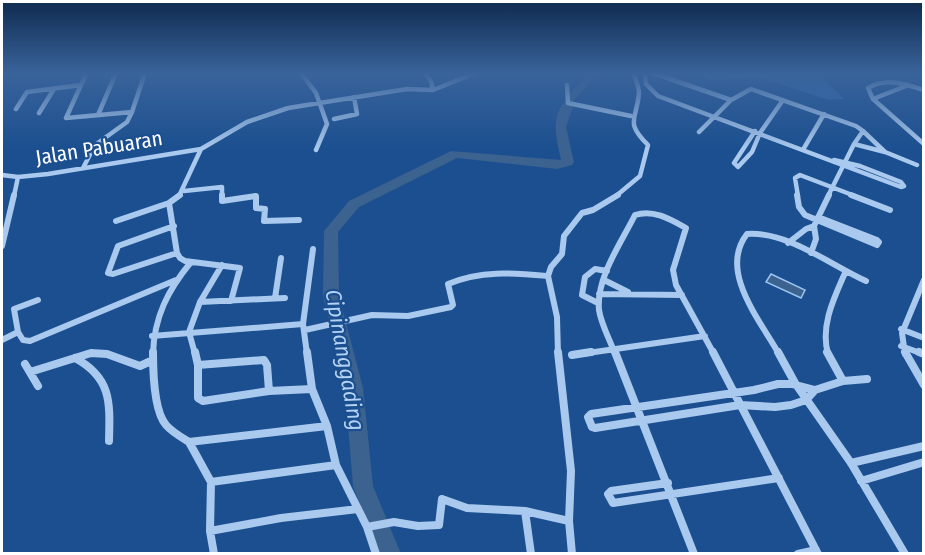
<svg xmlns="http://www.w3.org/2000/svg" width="925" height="555" font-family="'Fira Sans Condensed',sans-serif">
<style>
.green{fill:#2e69ad}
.water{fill:#3c6290;stroke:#9cc4f0;stroke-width:1.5}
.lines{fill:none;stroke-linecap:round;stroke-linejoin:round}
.river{fill:#3c6290;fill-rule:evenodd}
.minor-far2{stroke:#a9c9ee;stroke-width:4.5}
.minor-far1{stroke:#a9c9ee;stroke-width:6}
.minor{stroke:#a9c9ee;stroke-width:8}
.labels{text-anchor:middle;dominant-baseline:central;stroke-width:4.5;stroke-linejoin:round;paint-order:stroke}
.street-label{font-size:21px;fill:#fff;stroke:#1b4f8f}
.water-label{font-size:22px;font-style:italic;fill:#b5d3f5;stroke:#1b4f8f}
</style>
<rect width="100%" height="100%" fill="#1b4f8f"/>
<!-- green -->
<path class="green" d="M692,73H817L844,99L829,100L757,77L715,81Z"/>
<!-- water -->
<path class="water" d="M771,274L805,290L801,298L766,282Z"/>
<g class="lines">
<!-- river -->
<path class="river" d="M589,73H599L573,101L574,103L566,127L574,162L572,165L557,169L457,158L359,207L338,232L339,296L363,388L373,486L401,554H379L353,486L345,388L323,296L324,231L349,201L451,151L561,160C557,141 549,115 567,100L566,98Z"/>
<!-- minor-far2 -->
<path class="minor-far2" d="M301,73L316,93L327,124L316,150
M425,73L431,81L433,90
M645,73L646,84L658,96L901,187L904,186L901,182L860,166L834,160
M653,73L731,100
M81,85L87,73
M567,85L568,103L631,116
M924,90C905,84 886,77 868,88L873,99L924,144
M873,99L906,86
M16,109L27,92L81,85L66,118L132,112L127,122L95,145L83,168
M132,112L145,73
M39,113L54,89
M98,115L116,73
M334,119L357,114L354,97
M755,131L734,163L738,167L752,152L760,133L783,100
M699,132L731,100L751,89L856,126L863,131L854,144L828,196
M854,144L885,152L863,131
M804,148L824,114
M885,152L917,165
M2,175L18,177L48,174L201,149
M184,191L222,187V196
M14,196L18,177
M179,196L201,149L247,122L288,108L407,89L433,90L475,73
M616,196L640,176L648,145C624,121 637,120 639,93C639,87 636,80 634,74
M798,196L795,178L800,175L855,196"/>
<!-- minor-far1 -->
<path class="minor-far1" d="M180,195L169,203L177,253L180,258L185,261L240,268L231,301
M222,195V201L256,196V208L265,209L264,221L299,220
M797,195L799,207L805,215L877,245
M851,195L890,210
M818,217L877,240L879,242L877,245
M116,221L169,203
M174,226L118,246L108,273L113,274L177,253
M788,243L806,229L814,226
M2,246L14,195
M811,253L816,239L814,226L829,195
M604,280L628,292
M599,294L682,295
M275,298L281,258
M200,302L285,298
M598,303L582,295L585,277L595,269L607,271
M901,329L924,338
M305,330L372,315L408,316L451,307L453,305L448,284C481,270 513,273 548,276
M18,332L14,309L38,300
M152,336L303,324
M2,340L18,332L23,340L30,341L176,280
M901,346L923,354
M89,354H103
M153,354C154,317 168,290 191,262
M195,354L189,332L200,302L222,265
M307,354L303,324L313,249
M558,354L557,317L548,276L551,267L562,254L564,236L582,213L593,210L618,195
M581,354L705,336
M615,354C610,340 601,324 599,310C596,278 621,243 635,215C653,209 670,219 686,228L673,270L676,285L714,354
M779,354C760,320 718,271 747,234C788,231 830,265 866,281
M828,354C820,326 834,298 845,273
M905,354L902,333L924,280"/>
<!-- minor -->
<path class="minor" d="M153,352C153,371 154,411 166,425C172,432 181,437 189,442
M195,352L198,365V398L203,401L269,391L312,389
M307,352L312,389L327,426L336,465L367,527L376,554
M558,352L571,471L569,521L572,554
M615,352L694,554
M713,352L818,554
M778,352L795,383L851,463L905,554
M827,352L843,381
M905,352L924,385
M919,352L924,354
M572,355L591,352
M75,358C112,378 110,403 109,441
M25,364L38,386
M198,365L264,360L267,365L269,391
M30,372L91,353L107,354L140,366L153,360
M778,384H792L815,390L806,400L791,405L775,407L740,405L595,428L592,427L588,417L591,414L754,390Z
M815,390L843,381L867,379
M851,463L924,446
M861,481L924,462
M211,482L336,465
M668,483L611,491L608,494L613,503L779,478
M525,511L531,554
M367,527L394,522L418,526L439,525L442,499L467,508L525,511L569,521
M210,531L281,518L358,509
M214,554L210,531L211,482L189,442L327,426
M798,554L816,550"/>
</g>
<!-- sky -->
<linearGradient id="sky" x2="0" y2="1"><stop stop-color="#0f2b4f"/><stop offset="0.49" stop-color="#39639b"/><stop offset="1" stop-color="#39639b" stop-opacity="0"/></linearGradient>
<rect width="925" height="150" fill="url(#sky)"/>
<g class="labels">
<!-- street labels -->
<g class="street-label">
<text transform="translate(99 148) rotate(-9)">Jalan Pabuaran</text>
</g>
<!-- water labels -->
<g class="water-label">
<text transform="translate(345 360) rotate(80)">Cipinanggading</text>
</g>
</g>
<!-- border -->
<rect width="925" height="555" fill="none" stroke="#ffffff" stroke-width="6"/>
</svg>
